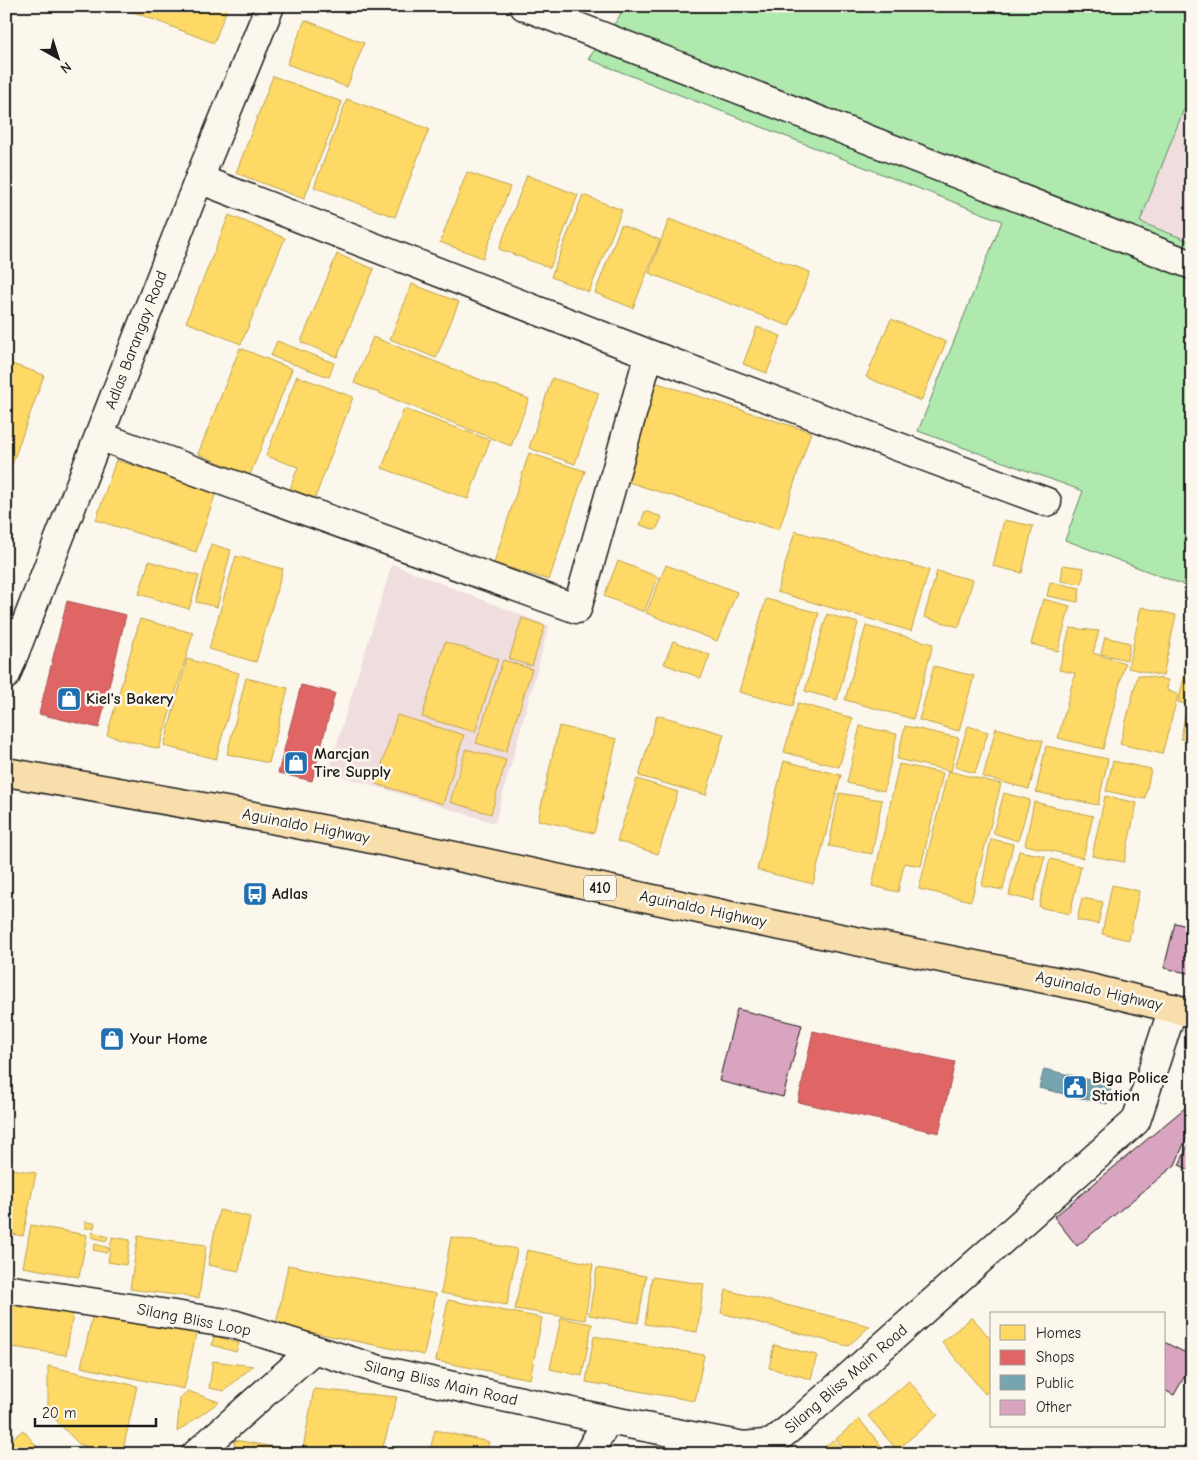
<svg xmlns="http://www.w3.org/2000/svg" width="1198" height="1460" font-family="'Comic Neue',sans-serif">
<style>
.built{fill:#f0dedf}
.green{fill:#afe9ae;stroke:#668265}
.homes{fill:#ffd966;stroke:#bba050}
.shops{fill:#e06666;stroke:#a55050}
.public{fill:#76a5af;stroke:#5b7c83}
.building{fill:#d8a4c0;stroke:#1c1c1c}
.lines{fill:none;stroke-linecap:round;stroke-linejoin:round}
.minor-casing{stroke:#1c1c1c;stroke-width:31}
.major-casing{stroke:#1c1c1c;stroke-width:31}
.minor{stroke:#fbf7ec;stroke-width:28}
.major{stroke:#f8deab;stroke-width:28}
.labels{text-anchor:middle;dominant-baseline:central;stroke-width:5;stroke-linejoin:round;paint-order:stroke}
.shield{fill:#fbf7ec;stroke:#5f5e5a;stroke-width:1}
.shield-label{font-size:15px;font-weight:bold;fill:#1c1c1c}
.street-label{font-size:16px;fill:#1c1c1c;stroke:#fbf7ec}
.poi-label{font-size:16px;font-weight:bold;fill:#1c1c1c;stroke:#fbf7ec;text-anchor:start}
</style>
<rect width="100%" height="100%" fill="#fbf7ec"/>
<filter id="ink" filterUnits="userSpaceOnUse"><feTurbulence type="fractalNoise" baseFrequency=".02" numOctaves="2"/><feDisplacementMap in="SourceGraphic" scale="10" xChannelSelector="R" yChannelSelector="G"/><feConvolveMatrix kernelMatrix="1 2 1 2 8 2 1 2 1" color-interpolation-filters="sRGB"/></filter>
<g filter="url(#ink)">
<!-- built -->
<path class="built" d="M1192,88V242L1140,222Z
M392,564L549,626L495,823L328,772Z"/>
<!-- green -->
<path class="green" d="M624,6H1192V88L1140,222L1192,242V588L1065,540L1083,491L918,431L1002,221L588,59L619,17Z"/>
<!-- homes -->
<path class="homes" d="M118,6H228L214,43Z
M305,20L364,43L347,87L287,64Z
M273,76L342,102L304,199L236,173Z
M347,99L429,129L395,217L314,187Z
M467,172L510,187L483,258L440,242Z
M527,175L578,195L550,268L499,249Z
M583,195L622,210L589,292L551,277Z
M229,215L285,238L241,344L186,322Z
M669,219L810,272L789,326L649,273Z
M621,225L660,240L633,308L595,293Z
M337,254L374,269L337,357L301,342Z
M412,284L459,302L436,358L390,339Z
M891,319L946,342L921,401L866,377Z
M757,327L781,336L767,373L743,364Z
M373,337L529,399L511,446L354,383Z
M277,341L334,363L329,377L271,356Z
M240,348L292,369L250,475L198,454Z
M6,362L44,375L6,481Z
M297,376L353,397L315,498L290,489L298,467L266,456Z
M552,378L599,393L575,464L529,448Z
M654,382L811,432L779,530L622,480Z
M404,409L490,440L468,499L382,468Z
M529,453L585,471L549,580L494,563Z
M116,460L216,492L196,552L96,520Z
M6,503L12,504L6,520Z
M645,511L662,517L656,530L640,525Z
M1004,520L1033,526L1022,573L993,566Z
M795,531L929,570L911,631L777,592Z
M211,544L231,550L217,607L196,602Z
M236,556L283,569L256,662L209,649Z
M149,561L199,576L189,609L139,594Z
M618,561L658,577L644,612L604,596Z
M666,565L737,592L717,641L646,613Z
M1063,565L1084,568L1082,584L1061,581Z
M937,571L973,580L959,627L924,617Z
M1050,582L1080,588L1078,602L1047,596Z
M766,599L819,613L793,706L739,692Z
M1043,599L1070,606L1058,651L1031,644Z
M1141,607L1176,615L1163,676L1128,668Z
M827,614L858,623L837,700L805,691Z
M522,618L545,626L532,666L509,659Z
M140,619L193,633L159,749L107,735Z
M866,626L933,644L913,719L845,700Z
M1070,628L1099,631L1093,653L1125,663L1103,749L1058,738L1075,673L1059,670Z
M1105,637L1130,643L1127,660L1101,654Z
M673,641L710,655L701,678L664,664Z
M445,642L498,659L475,732L422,717Z
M1191,650H1192V706L1178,702Z
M187,659L239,673L216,759L164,746Z
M503,660L532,669L506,752L476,743Z
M934,666L974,676L959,731L919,720Z
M1138,675L1168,680L1167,690L1178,695L1162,754L1120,744Z
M246,678L288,688L269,763L227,754Z
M798,703L853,718L839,767L784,752Z
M1186,709L1192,710V741L1181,739Z
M397,715L464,735L443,804L376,784Z
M657,715L724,734L706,795L639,776Z
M559,726L617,739L594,833L538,820Z
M860,726L897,734L884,791L847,783Z
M905,726L959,738L951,771L897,759Z
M968,726L988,732L975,773L955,767Z
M996,728L1043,741L1029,789L983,777Z
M1046,746L1108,759L1098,805L1036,792Z
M466,749L506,760L491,814L450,802Z
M784,761L841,775L813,884L757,870Z
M1113,761L1151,769L1145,799L1106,791Z
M899,764L943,773L921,866L904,863L898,892L872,886Z
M948,771L1001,784L971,901L919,889Z
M637,779L678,792L658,854L617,841Z
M839,793L882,800L872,854L829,846Z
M1004,793L1030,800L1018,841L993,833Z
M1105,796L1137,803L1124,862L1092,856Z
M1034,802L1093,816L1083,858L1025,845Z
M991,839L1013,844L1003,890L982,886Z
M1192,842V862L1187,861Z
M1019,851L1045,856L1033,901L1009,895Z
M1050,859L1081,866L1070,914L1039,907Z
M1112,885L1139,891L1129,940L1102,934Z
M1082,898L1103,902L1098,924L1077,920Z
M6,1168L36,1173L23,1236L6,1233Z
M219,1210L250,1217L239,1271L208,1265Z
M85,1222L95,1223L94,1228H85Z
M31,1225L87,1235L79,1277L23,1267Z
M93,1232L108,1237L106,1241L91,1237Z
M138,1236L206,1245L199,1298L130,1289Z
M112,1237L130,1240L126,1265L108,1262Z
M451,1237L517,1249L507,1305L441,1293Z
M95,1244L109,1248L107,1253L93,1250Z
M527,1250L593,1264L585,1320L515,1309Z
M288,1265L436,1294L424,1355L276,1325Z
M597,1268L646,1276L638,1323L589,1315Z
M652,1277L704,1284L697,1332L645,1324Z
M726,1290L870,1326L848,1346L721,1313Z
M6,1297L74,1308L66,1355L6,1346Z
M448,1300L542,1318L530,1379L436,1361Z
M95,1304L198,1326L184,1389L81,1367Z
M972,1317L992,1341V1388L985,1394L942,1342Z
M561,1318L592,1324L582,1376L550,1369Z
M214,1336L239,1343L236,1352L212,1345Z
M594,1336L704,1355L695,1401L586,1382Z
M774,1345L817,1355L811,1379L769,1368Z
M213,1361L253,1366L224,1391L209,1388Z
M48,1366L137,1386L122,1454H111L79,1444L48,1412Z
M909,1381L938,1415L897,1450L868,1416Z
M314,1389L397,1397L381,1454H302Z
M188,1391L219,1402L177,1432L180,1398Z
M859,1419L888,1454H848L836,1439Z
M23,1430L43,1454H6V1444Z
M435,1430L489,1442L486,1454H429Z
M235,1440L274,1447L273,1454H233Z
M833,1440L845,1454H816Z"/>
<!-- shops -->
<path class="shops" d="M67,601L126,615L99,728L39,714Z
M301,685L335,693L312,781L278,773Z
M813,1031L955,1062L939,1133L798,1102Z"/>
<!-- public -->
<path class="public" d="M1044,1069L1112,1085L1107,1104L1039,1088Z"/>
<!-- building -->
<path class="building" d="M1175,923L1192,927V974L1164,968Z
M737,1009L802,1025L783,1097L719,1081Z
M1192,1102V1125L1175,1165L1077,1246L1054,1217Z
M1192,1137V1171L1179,1165Z
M1164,1342L1192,1356V1363L1174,1395L1164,1390Z"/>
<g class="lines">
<defs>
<path id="minor" d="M524,6L1192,265
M199,179L649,354L1047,502
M99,436L577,609L649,354
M6,675L199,179L270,6
M6,1289L233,1324L380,1370L608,1420L744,1446L772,1443L799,1421L1136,1121L1173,1008
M196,1454L313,1350
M588,1454L608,1420"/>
<path id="major" d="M6,772L271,819L422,849L731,916L1090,988L1192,1013"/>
</defs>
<!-- minor casing -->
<use href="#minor" class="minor-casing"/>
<!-- major casing -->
<use href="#major" class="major-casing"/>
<!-- minor -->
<use href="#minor" class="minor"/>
<!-- major -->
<use href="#major" class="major"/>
</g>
</g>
<!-- icons -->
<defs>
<symbol id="shop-square" viewBox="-11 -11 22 22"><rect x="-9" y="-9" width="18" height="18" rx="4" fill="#1f6fb2" stroke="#fbf7ec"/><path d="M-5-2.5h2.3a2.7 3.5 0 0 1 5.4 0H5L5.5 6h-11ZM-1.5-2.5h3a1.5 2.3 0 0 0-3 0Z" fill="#fff"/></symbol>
<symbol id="bus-square" viewBox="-11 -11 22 22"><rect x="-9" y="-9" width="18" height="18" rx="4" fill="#1f6fb2" stroke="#fbf7ec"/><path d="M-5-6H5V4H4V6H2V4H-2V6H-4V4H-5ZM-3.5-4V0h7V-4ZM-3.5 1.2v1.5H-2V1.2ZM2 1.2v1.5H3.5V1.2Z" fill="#fff"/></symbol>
<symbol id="civic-square" viewBox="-11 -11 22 22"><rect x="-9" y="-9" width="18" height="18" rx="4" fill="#1f6fb2" stroke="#fbf7ec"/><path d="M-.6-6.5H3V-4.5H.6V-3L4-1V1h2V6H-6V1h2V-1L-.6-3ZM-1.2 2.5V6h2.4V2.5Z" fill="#fff"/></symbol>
</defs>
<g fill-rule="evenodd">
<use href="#shop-square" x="55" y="685" width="28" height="28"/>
<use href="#shop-square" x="282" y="749" width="28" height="28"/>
<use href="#bus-square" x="241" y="880" width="28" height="28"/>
<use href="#shop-square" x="98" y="1025" width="28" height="28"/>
<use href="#civic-square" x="1061" y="1073" width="28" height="28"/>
</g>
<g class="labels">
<!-- shield labels -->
<rect class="shield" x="584" y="875.5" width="32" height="25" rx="4"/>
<g class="shield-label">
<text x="600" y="888">410</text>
</g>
<!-- street labels -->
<g class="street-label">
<text transform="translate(136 340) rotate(-69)">Adlas Barangay Road</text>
<text transform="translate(306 826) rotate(11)">Aguinaldo Highway</text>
<text transform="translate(703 909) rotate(12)">Aguinaldo Highway</text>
<text transform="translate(1099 991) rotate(13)">Aguinaldo Highway</text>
<text transform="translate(194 1320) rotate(11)">Silang Bliss Loop</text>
<text transform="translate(846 1379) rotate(-41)">Silang Bliss Main Road</text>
<text transform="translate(441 1383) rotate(13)">Silang Bliss Main Road</text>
</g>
<!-- poi labels -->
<g class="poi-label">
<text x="86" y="699">Kiel's Bakery</text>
<text x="314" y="754">Marcjan<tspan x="314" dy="18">Tire Supply</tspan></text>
<text x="272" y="894">Adlas</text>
<text x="130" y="1039">Your Home</text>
<text x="1092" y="1078">Biga Police<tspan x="1092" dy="18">Station</tspan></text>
</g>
</g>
<!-- margin -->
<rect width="1198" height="1460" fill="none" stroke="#fbf7ec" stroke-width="25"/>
<rect x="12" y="12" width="1173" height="1435" fill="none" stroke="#1c1c1c" stroke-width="2" filter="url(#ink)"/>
<!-- legend -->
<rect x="990" y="1312" width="175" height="115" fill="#fbf7ec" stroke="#a29f99"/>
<rect x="1000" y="1325" width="25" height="15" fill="#ffd966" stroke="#a29f99"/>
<text x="1036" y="1338" font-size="15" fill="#1c1c1c">Homes</text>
<rect x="1000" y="1350" width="25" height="15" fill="#e06666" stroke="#a29f99"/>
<text x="1036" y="1362" font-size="15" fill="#1c1c1c">Shops</text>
<rect x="1000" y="1375" width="25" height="15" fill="#76a5af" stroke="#a29f99"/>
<text x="1036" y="1388" font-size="15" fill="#1c1c1c">Public</text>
<rect x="1000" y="1400" width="25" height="15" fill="#d8a4c0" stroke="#a29f99"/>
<text x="1036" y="1412" font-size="15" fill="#1c1c1c">Other</text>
<!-- north arrow -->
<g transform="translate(58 58) rotate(141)" stroke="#fbf7ec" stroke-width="4" paint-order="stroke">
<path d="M0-4L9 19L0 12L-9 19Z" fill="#1c1c1c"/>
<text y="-8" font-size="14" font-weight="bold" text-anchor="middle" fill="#1c1c1c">N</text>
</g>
<!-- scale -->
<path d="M35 1418v8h121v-8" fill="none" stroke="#1c1c1c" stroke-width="2.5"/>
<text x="42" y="1418" font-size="15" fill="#1c1c1c" stroke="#fbf7ec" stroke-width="4" paint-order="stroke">20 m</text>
</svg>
